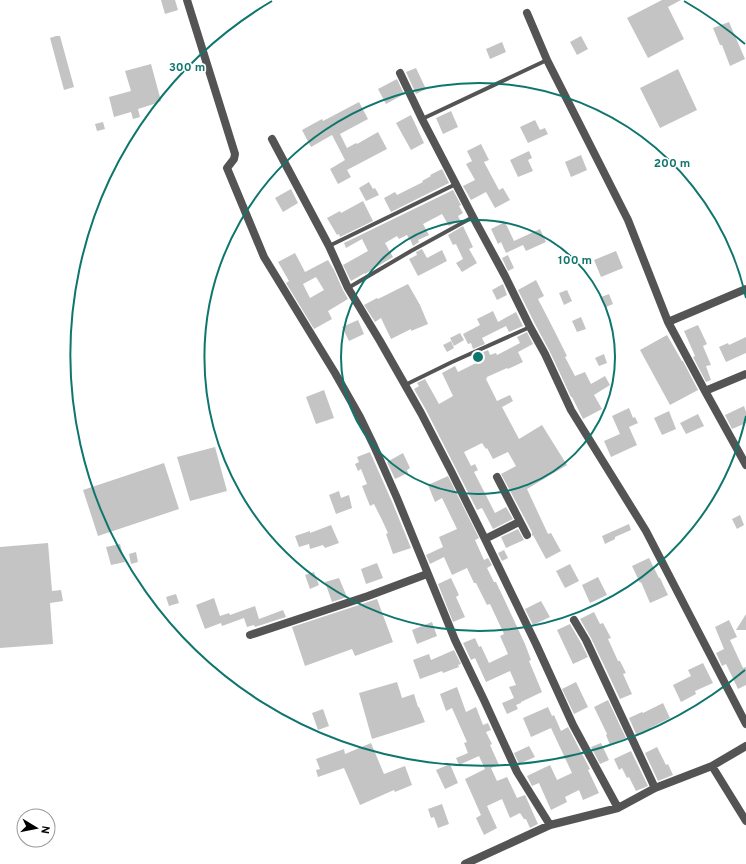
<svg xmlns="http://www.w3.org/2000/svg" width="746" height="864" font-family="Overpass,sans-serif">
<style>
.building{fill:#c4c4c4;fill-rule:evenodd}
.lines{fill:none;stroke-linecap:round;stroke-linejoin:round}
.service{stroke:#545454;stroke-width:4}
.minor{stroke:#545454;stroke-width:8}
.ring{fill:none;stroke:#0f766e;stroke-width:2}
.centre{fill:#0f766e;stroke:#fff;stroke-width:2}
.ring-label{font-size:12px;text-anchor:middle;font-weight:bold;fill:#0f766e;stroke:#fff;stroke-width:3.5;stroke-linejoin:round;paint-order:stroke}
</style>
<rect width="100%" height="100%" fill="#fff"/>
<!-- building -->
<path class="building" d="M161,0H175L178,10L165,14Z
M662,0H681L668,7L684,39L648,58L627,18Z
M729,22L745,59L730,66L722,45H720L713,28Z
M56,36H60L74,87L64,90L50,38Z
M581,36L588,49L577,55L570,42Z
M502,42L506,52L490,59L486,49Z
M151,64L161,101L154,104L138,109L140,117L133,119L131,112L114,117L109,97L131,91L125,71Z
M416,68L426,89L416,94L406,72Z
M678,69L697,110L660,128L640,88Z
M397,79L404,94L386,104L378,89Z
M359,102L368,119L340,134L347,148L356,143L357,144L378,132L387,149L347,170L351,177L338,184L330,169L345,160L332,135L311,147L302,130L322,119L323,121Z
M451,111L458,127L443,134L436,118Z
M411,115L424,143L411,150L396,123Z
M535,120L540,130L545,128L548,134L528,143L520,127Z
M103,122L105,129L97,131L95,124Z
M481,144L489,160L484,162L499,190L503,188L510,200L495,208L486,192L471,200L463,186L475,180L466,164L472,161L467,151Z
M529,151L532,158L528,160L533,171L518,177L510,160Z
M581,155L587,170L571,177L565,162Z
M442,169L449,183L391,212L384,198L395,192L397,195L423,182L422,181L431,176L430,175Z
M369,182L373,189L375,188L379,195L366,201L359,188Z
M291,189L298,203L283,212L275,198Z
M453,190L461,205L459,206L463,213L458,216L460,220L449,226L442,214L423,224L429,235L418,240L419,242L413,246L410,239H409L407,235L399,239L397,236L385,243L393,257L365,274V273L351,281L343,265L368,251L362,239L346,248L344,243Z
M363,201L373,221L340,237L339,234L337,235L327,218L340,211L341,213Z
M505,222L514,241L540,229L546,242L526,251L523,245L506,253L501,242L498,244L491,229Z
M463,226L473,247L469,249L477,263L462,272L456,263L463,259L456,244L453,245L448,235Z
M422,249L427,258L442,250L447,261L418,276L409,259L417,255L416,252Z
M616,251L623,268L601,277L594,260Z
M295,253L305,272L328,260L334,270L343,290L348,299L328,311L332,319L314,329L286,283L289,281L278,262ZM316,277L324,290L310,298L303,284Z
M508,255L514,268L508,271L502,258Z
M536,280L544,296L538,299L554,330L567,356L565,357L575,376L585,372L591,384L605,376L610,385L594,395L602,409L583,419L572,397H571L550,352L535,324L518,290Z
M408,284L420,305L428,324L411,331V329L391,339L381,318L375,322L364,305L377,298L378,299Z
M503,284L507,295L497,300L492,290Z
M567,290L572,301L564,305L559,293Z
M609,294L613,304L606,307L601,297Z
M493,311L498,322L516,312L523,326L509,332L506,326L482,338L485,344L473,349L471,343L468,344L463,334L480,325L477,319Z
M581,317L586,329L577,332L572,321Z
M358,320L364,334L349,341L342,327Z
M698,325L707,344L703,346L711,365L706,366L711,380L706,382L693,357L695,356L684,331Z
M527,332L533,344L518,352L523,362L508,369L507,368L487,377V378L486,379L497,401L510,395L513,401L502,407L519,439L542,425L567,465L527,489L548,534L551,533L561,551L546,559L533,535L532,536V532L501,474L516,466L508,452L493,459L487,448L486,449L482,443L464,452L471,466L475,464L478,470L474,472L495,513L506,507L513,519L493,529L482,508L477,510L426,410L414,389L419,386L417,383L425,379L439,404L453,396L442,373L455,366L458,372L480,361L477,355L488,350L490,355L496,353L497,355L520,343L517,337Z
M460,333L464,340L454,346L450,338Z
M667,335L682,361H683L698,390L670,405L640,350Z
M746,337V353L726,362L719,347L728,343L729,345Z
M451,341L454,348L447,352L443,345Z
M604,354L607,363L599,366L595,358Z
M324,390L334,418L316,424L306,397Z
M744,406L746,412V423L732,429L725,415Z
M629,408L633,418L635,417L638,423L629,427L637,445L611,457L604,441L620,434L612,416Z
M669,411L676,429L662,435L654,418Z
M698,414L704,426L686,434L680,423Z
M215,447L227,491L190,501L177,457Z
M370,452L393,504L411,548L393,554L386,534L388,533L382,520L374,504L370,506L362,486L367,484L361,469L358,471L355,464L359,462L357,457Z
M403,453L410,468L407,470L408,473L395,479L387,462Z
M164,463L179,509L98,536L83,490Z
M448,476L479,538L475,540L484,560L488,558L492,565L487,568L494,582H496L505,601L525,644L531,660L529,661L542,692L521,702V703L516,705L518,709L507,714L502,703L514,698L509,687L516,685L510,671L486,682L475,658L471,660L463,643L475,638L479,647L481,646L489,663L508,654L500,636L504,634L490,604L487,605L476,583H474L467,568L452,575L444,557L430,564L426,555L443,547L439,537L457,529L442,498L435,502L428,485Z
M339,491L341,498L349,495L352,508L336,514L329,495Z
M740,515L744,525L737,529L732,519Z
M629,524L631,530L615,537V539L605,544L602,536Z
M331,525L339,543L325,548L323,545L310,549L309,544L299,547L295,536L310,531V533Z
M518,529L524,540L506,548L501,537Z
M48,543L52,591L61,590L63,601L50,603L53,644L0,648V547Z
M120,544L125,562L111,565L106,547Z
M504,550L508,558L502,561L498,553Z
M136,552L138,562L131,564L129,554Z
M649,558L659,578H660L668,595L650,603L641,582L640,583L632,566Z
M377,563L383,578L366,584L361,569Z
M570,564L579,581L565,588L556,571Z
M314,572L319,585L310,589L305,575Z
M598,577L607,595L590,603L582,585Z
M339,578L347,597L362,592L332,602L325,582Z
M451,578L459,595L456,597L465,617L453,622L438,584Z
M176,594L179,603L169,606L166,597Z
M214,598L220,616L229,613L230,615L255,606L259,619L283,610L286,617L255,627L254,625L247,627L244,618L222,626L221,623L205,629L196,605Z
M377,599L393,642L355,656L352,649L305,666L292,627Z
M541,601L550,617L533,625L525,609Z
M594,612L600,624L603,623L611,638L608,639L618,661H620L626,673L623,674L632,694L620,699L591,638L580,619Z
M746,614V630H736Z
M729,620L737,637L730,640L743,668L746,667V685L738,689L726,664L722,666L716,653L724,649L715,627Z
M432,622L437,636L417,644L412,630Z
M570,624L581,643L588,657L573,664L557,630Z
M454,650L461,664L458,665L459,667L443,673L442,671L420,679L413,660L429,654L431,660Z
M703,663L713,683L695,691L696,694L681,702L673,685L691,676L688,670Z
M397,682L402,698L414,694L418,707H419L425,722L410,727L372,739L359,693Z
M576,682L588,707L574,714L562,689Z
M457,687L466,712L476,707L483,725L488,723L491,730L486,732L492,744L490,745L499,765L491,768L497,781L507,777L517,798L525,795L538,824L530,828L526,819H524L520,813L510,818L502,799L487,806L497,828L484,835L476,818L481,815L465,779L485,769L479,756L459,765L456,758L468,753L464,743L467,742L452,708L446,711L440,694Z
M608,700L626,738L610,745L606,735L607,734L594,707Z
M663,703L670,718L650,728L651,729L637,736L629,718L642,712L643,713Z
M548,707L552,716L554,715L561,731L568,727L581,752L590,769L588,770L599,793L583,800L579,790L565,797L567,802L551,810L539,783L532,786L527,776L550,765L557,780L572,773L551,728L531,737L523,718Z
M323,709L329,726L318,730L312,713Z
M371,743L384,774L405,766L412,785L395,792L394,790L360,805L344,768L318,777L316,770L320,769L316,759L344,749L345,754Z
M601,743L609,760L600,764L591,747Z
M529,746L535,757L519,764L514,753Z
M657,747L666,765L668,764L673,775L658,781L645,753Z
M631,751L648,786L636,791L629,777L627,778L622,768L619,770L614,759Z
M450,764L458,783L445,789L436,770Z
M442,804L449,824L438,828L434,817L431,818L428,809Z"/>
<g class="lines">
<!-- service -->
<path class="service" d="M422,119L547,60
M329,246L456,184
M348,288L411,251L473,217
M405,385L452,362L530,327"/>
<!-- minor -->
<path class="minor" d="M187,0L235,154L234,159L227,168L264,257L335,373L360,417L374,446L397,498L455,640L484,700L517,772L550,825
M527,13L547,60L628,220L668,322L705,391L746,465
M400,73L422,119L473,217L505,276L530,327L545,354L571,410L646,531L746,724
M272,139L329,246L348,288L380,341L421,413L451,471L485,539L536,644L573,725L618,808
M668,322L746,289
M705,391L746,374
M497,477L527,535
M485,539L519,522
M574,620L586,640L655,788
M250,635L368,596L427,574
M712,766L746,821
M465,864L550,825L618,808L655,788L712,766L746,746"/>
</g>
<!-- distance rings -->
<g class="ring">
<circle cx="478" cy="357" r="137"/>
<path d="M746 416A274 274 0 1 1 746 298"/>
<path d="M745 670A411 411 0 1 1 272 1M684 1A411 411 0 0 1 745 44"/>
</g>
<circle cx="478" cy="357" r="6" class="centre"/>
<g class="ring-label">
<text x="187" y="71">300 m</text>
<text x="672" y="167">200 m</text>
<text x="575" y="264">100 m</text>
</g>
<!-- north arrow -->
<g transform="translate(36 828) rotate(100)"><circle r="19" fill="#ffffff" stroke="#999999"/>
<path d="M0-3L7 15L0 10L-7 15Z" fill="#000000"/>
<text y="-6" font-size="11" font-weight="bold" text-anchor="middle" fill="#000000">N</text>
</g>
</svg>
